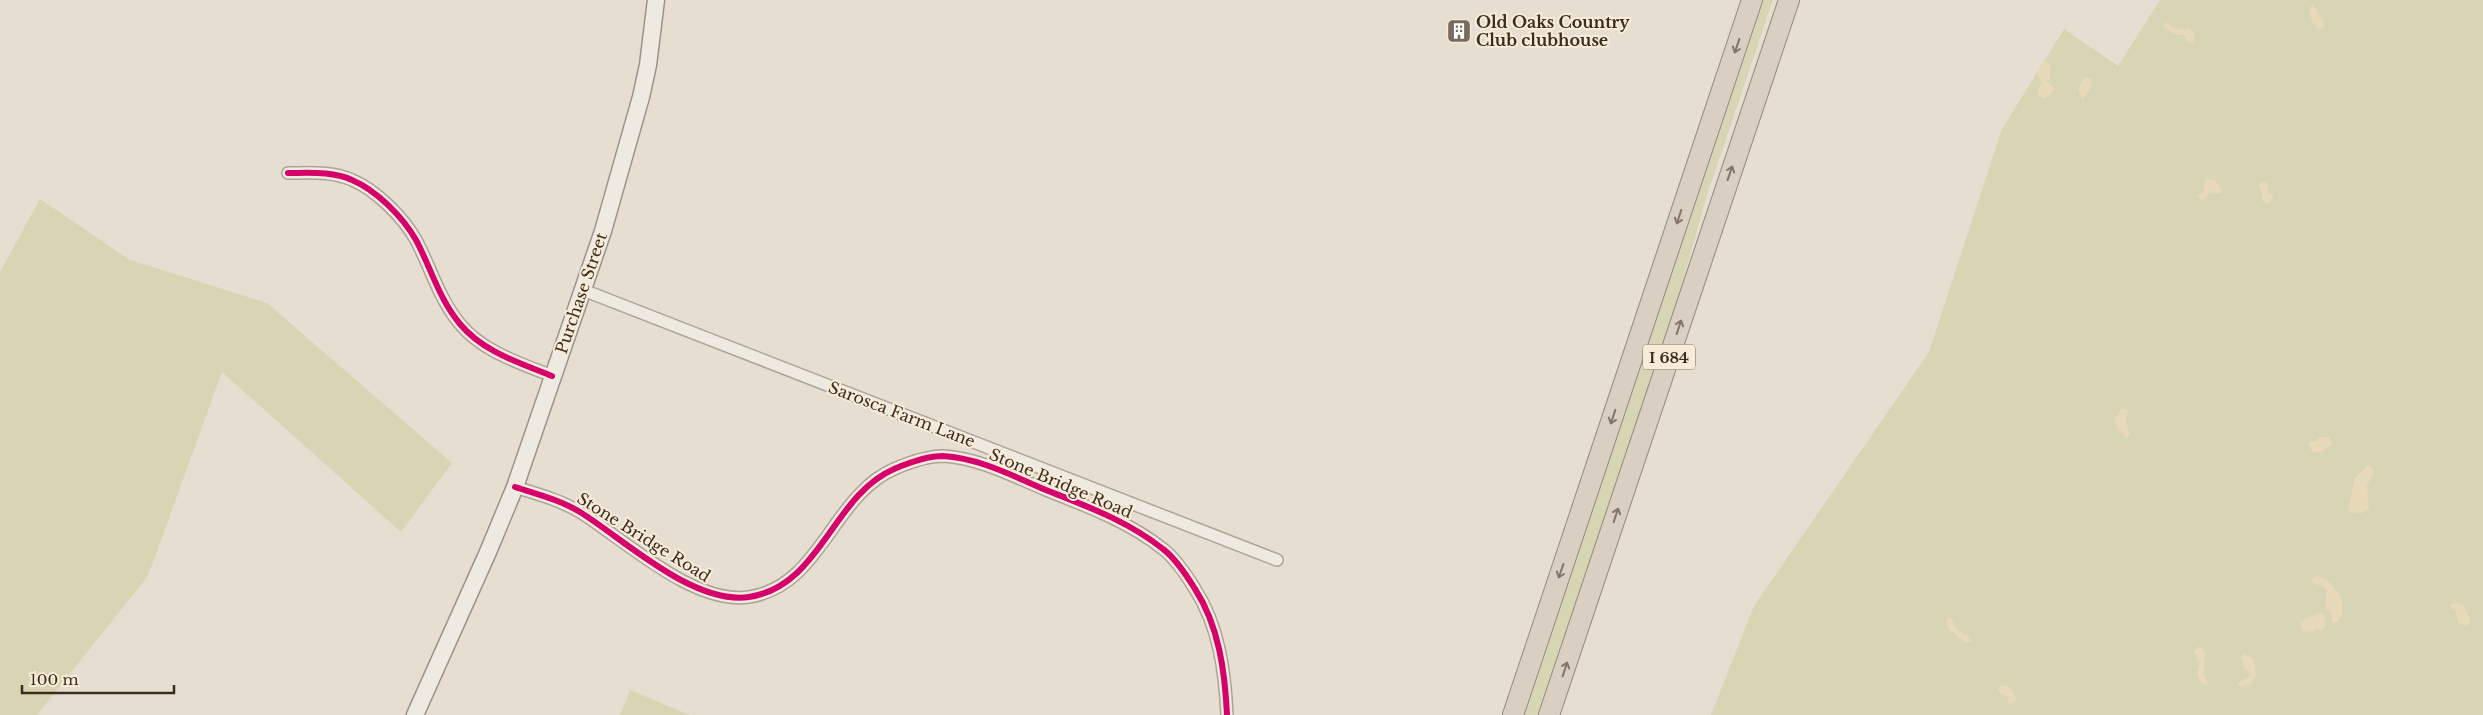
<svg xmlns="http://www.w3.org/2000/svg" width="2483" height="715" font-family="'Libre Baskerville',serif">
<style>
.green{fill:#d7d5b4}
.sand{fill:#e8d9b9}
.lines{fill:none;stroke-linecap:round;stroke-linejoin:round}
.street-casing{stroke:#aca499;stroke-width:14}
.secondary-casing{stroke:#9b938a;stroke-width:19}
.highway-casing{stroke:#918980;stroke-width:22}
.street{stroke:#eeeae2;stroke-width:11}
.secondary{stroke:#eeeae2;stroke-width:16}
.highway{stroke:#d9cfc2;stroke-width:20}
.cycleway-casing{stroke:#f6ecd8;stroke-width:9}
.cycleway{stroke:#d6006c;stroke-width:6}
.oneway{stroke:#837569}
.labels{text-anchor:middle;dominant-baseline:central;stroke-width:4;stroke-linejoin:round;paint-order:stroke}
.shield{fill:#f6ecd8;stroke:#746657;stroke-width:1}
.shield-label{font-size:15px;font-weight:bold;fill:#3c2c20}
.poi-label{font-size:16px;font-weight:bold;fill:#3c2c20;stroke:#f6ecd8;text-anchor:start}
.street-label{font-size:16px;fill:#3c2c20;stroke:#f6ecd8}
</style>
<rect width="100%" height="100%" fill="#e6ded1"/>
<!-- green -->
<path class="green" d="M1763,0H1773L1706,198L1677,302L1538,715H1523Z
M2160,0H2483V715H1711L1754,606L1929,352L2002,129L2064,29L2118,66Z
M40,199L130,260L267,303L452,463L401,532L222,372L148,576L37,715H0V272Z
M630,690L690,715H620Z"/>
<!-- sand -->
<path class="sand" d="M2313,4L2325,25L2323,28L2320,29L2312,22L2309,9Z
M2166,22L2176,30L2189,29L2195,34L2193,43H2188L2184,35H2177L2163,27Z
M2046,61L2051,66L2050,78L2047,82L2054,87V90L2045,99L2038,96V88L2042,84L2037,71Z
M2084,77L2090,78L2092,81L2090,90L2082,100L2078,90Z
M2208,179L2215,180L2222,190L2220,193H2210L2202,201L2197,196L2204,192V183Z
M2262,182L2267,183L2268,192L2273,195L2272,200L2268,204L2262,201L2263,196L2259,185Z
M2124,408L2128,411L2126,420L2130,435L2126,438L2114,421L2121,409Z
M2318,437H2330L2332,444L2322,452H2312L2309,444L2311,441H2316Z
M2367,466H2370L2374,471L2367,486L2369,508L2362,513L2348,512L2355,478Z
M2316,576C2330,578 2344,596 2343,611C2343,616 2339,617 2338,622L2334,623L2332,621L2331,615L2325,606L2327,589L2310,581Z
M2457,603L2464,606C2466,612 2469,616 2471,622L2466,626L2458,623L2456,612L2450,607L2451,604Z
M2318,613H2322L2325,617V627L2321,630L2317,628L2312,632L2303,631L2300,622Z
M1947,617L1953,620C1952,629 1963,633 1970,637L1972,641L1966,643L1950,630L1946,623Z
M2200,646L2205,652L2204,676L2208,682L2205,685C2196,679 2197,671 2200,662L2194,651Z
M2244,653L2254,660L2256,676L2252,683L2241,687L2238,685L2239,682L2250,676V673L2244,667L2241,657Z
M2001,686H2008L2014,693L2016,699L2012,705L2008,703V697L1999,693L1998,688Z"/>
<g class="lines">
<defs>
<path id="street" d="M288,173C309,173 333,171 352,180C376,190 403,217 416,240C431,268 439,299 460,324C483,352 520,363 552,376
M583,290L1277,560
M515,487C537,494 560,500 580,512C625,540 693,605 749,597C821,586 832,496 894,469C908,463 927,456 943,456C979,458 1013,476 1046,490C1086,506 1128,521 1163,549C1175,558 1187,576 1195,589C1219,626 1225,672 1227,715"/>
<path id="secondary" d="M415,715L488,552L515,487L603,231L641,97L648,65L656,0"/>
<path id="highway" d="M1513,715L1752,0
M1549,715L1789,0"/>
</defs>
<!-- street casing -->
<use href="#street" class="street-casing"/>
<!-- secondary casing -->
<use href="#secondary" class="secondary-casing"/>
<!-- highway casing -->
<use href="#highway" class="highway-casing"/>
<!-- street -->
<use href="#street" class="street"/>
<!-- secondary -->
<use href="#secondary" class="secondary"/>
<!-- highway -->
<use href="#highway" class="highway"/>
<defs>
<path id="cycleway" d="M288,173C309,173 333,171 352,180C376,190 403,217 416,240C431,268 439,299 460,324C483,352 520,363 552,376
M515,487C537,494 560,500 580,512C625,540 693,605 749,597C821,586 832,496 894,469C908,463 927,456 943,456C979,458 1013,476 1046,490C1086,506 1128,521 1163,549C1175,558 1187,576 1195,589C1219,626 1225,672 1227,715"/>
</defs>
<!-- cycleway casing -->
<use href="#cycleway" class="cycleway-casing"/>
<!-- cycleway -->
<use href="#cycleway" class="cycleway"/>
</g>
<!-- one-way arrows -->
<defs><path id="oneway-shaft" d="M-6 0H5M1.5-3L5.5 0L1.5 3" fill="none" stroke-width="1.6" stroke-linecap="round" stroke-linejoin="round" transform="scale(1.25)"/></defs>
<g class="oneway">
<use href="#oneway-shaft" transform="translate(1737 46) rotate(109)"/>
<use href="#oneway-shaft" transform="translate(1730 173) rotate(-71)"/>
<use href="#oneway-shaft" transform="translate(1679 217) rotate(108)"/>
<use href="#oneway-shaft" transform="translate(1679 327) rotate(-72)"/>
<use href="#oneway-shaft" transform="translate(1613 417) rotate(108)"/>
<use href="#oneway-shaft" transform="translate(1616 515) rotate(-72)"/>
<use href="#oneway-shaft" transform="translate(1561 571) rotate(109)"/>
<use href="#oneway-shaft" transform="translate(1565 669) rotate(-72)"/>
</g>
<!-- icons -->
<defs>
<symbol id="building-square" viewBox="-11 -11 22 22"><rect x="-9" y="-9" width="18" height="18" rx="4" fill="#786a5e" stroke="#f6ecd8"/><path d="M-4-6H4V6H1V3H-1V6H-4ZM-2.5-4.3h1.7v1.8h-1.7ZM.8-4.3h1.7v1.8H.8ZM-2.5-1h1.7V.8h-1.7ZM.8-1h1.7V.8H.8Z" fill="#fff"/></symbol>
</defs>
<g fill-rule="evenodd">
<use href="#building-square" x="1445" y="17" width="28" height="28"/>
</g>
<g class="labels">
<!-- shield labels -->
<rect class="shield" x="1643" y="344.5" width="52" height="25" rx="4"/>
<g class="shield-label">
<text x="1669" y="357">I 684</text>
</g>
<!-- poi labels -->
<g class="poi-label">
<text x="1476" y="22">Old Oaks Country<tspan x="1476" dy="18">Club clubhouse</tspan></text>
</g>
<!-- street labels -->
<g class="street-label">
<text transform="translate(581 293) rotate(-71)">Purchase Street</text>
<text transform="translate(902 414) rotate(21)">Sarosca Farm Lane</text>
<text transform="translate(1061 483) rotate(23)">Stone Bridge Road</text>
<text transform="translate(644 537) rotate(32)">Stone Bridge Road</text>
</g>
</g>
<!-- scale -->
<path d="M22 685v8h152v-8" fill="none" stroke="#3c2c20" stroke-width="2.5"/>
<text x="30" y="685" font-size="15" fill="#3c2c20" stroke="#f6ecd8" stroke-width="4" paint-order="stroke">100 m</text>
</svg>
